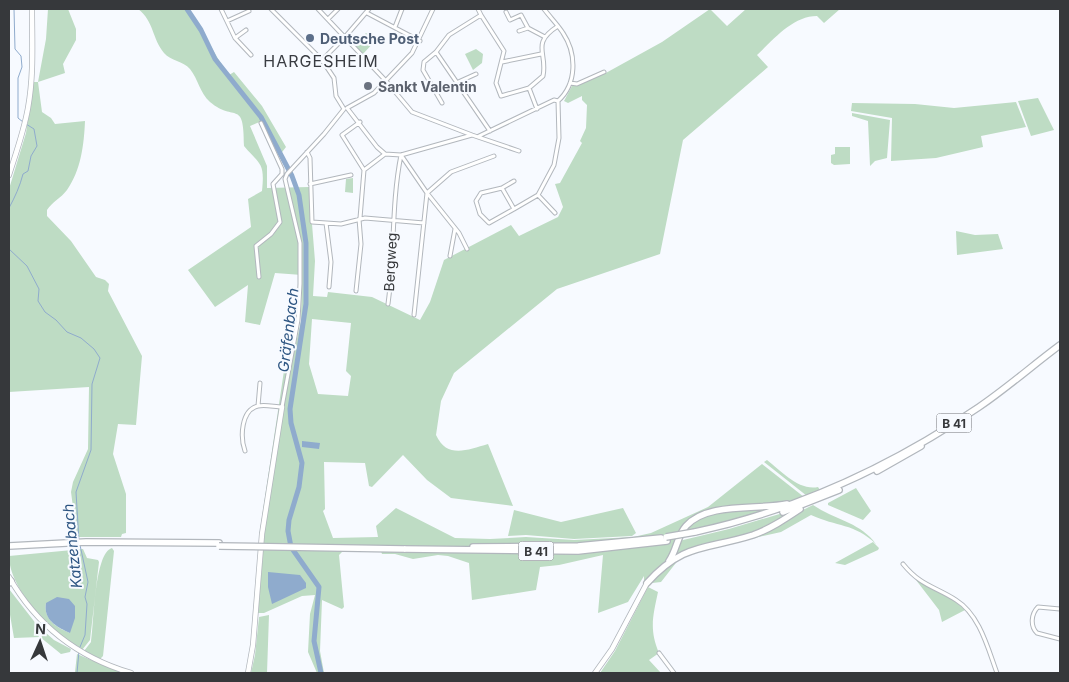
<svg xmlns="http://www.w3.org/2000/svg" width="1069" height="682" font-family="Inter,sans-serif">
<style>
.green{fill:#bedcc4;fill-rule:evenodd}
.water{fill:#8fabcd}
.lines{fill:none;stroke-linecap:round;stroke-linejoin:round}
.stream{stroke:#8fabcd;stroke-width:1}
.river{stroke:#8fabcd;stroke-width:5}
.minor-casing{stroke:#b2b7bd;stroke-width:5}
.tertiary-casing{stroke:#b2b7bd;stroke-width:6}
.secondary-casing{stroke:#b2b7bd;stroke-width:6}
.trunk-casing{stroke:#b2b7bd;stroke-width:8}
.minor{stroke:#fff;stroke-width:3}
.tertiary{stroke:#fff;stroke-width:4.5}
.secondary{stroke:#fff;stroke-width:4.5}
.trunk{stroke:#fff;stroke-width:5.5}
.trunk-bridge-casing{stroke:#b2b7bd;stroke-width:8;stroke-linecap:butt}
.trunk-bridge{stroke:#fff;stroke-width:5.5}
.service-dot{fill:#5c6f8a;stroke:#f7faff;stroke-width:2}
.worship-dot{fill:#6b7280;stroke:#f7faff;stroke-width:2}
.labels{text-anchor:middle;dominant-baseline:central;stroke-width:4;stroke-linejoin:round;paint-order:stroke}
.shield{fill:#f7faff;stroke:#707276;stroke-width:1}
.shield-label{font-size:12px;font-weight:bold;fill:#36383b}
.service-label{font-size:14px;font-weight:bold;fill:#4e5e75;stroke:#f7faff;text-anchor:start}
.worship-label{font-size:14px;font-weight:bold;fill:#5b616d;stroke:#f7faff;text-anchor:start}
.street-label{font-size:14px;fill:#36383b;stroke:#f7faff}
.water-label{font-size:15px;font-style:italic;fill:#2d5582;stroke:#f7faff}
.quarter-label{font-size:16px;letter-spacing:1px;fill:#393c42;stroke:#f7faff}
</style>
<rect width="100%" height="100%" fill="#f7faff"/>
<!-- green -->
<path class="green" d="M48,9H68L76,29V40L63,64L65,73L38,82L42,112L51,118L55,124L85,121C84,145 81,170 67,190C61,198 52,202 47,210V216L71,241L96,277L105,280L109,284L108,291L142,356L136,425L118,424L113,454L126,494V533L122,534L121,537H77L71,492L73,482L88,449L89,387L9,392V189L26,133L33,82H38L46,39Z
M138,9H189C204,30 213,54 229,75L234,72L262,106L286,147L279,156L262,121L250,126L267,166V188L309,187L315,261L313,296L327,297L328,292L372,297L420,320L430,302L444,260L511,225L519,236L558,217L563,207L555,184L560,183L582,143L580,141L586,128L587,105L582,100V96L568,103L564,101L572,86L603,73L604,74L662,42L710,9L727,26L746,9H840L824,23L817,16C793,16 774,39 757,55L768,67L683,140L660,254L557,289L454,373L441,401L436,435C447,459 467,450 488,444L513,506L451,498L427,480L403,455L372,487L369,486L365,463L324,462L325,509L323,511L333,538L378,537L376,526L396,508L455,538L490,539L526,537L574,540L633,537L651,533L708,507L762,464L804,497L779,504L694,517L667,561L647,581L644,580V576L628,602L598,613L603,555L559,565L540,567L536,590L472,600L469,563L448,556L438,555L413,559L395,554H382L381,551L342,552L339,555L344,607L342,609L322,600L320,651L324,673H317L308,652L310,614L315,595L302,596L264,613H258L264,539L259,537L285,364L291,365L301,321L302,275L275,273L260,325L245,322L248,285L215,307L188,270L251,227L248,199L262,191C265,162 260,165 244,146C244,98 235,123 210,102C200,93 198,79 190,69C183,61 171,61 164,53C152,39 154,21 138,9ZM312,319L351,323L346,371L351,376L348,396L318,394L309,364Z
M366,33L375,41L363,54L355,46Z
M476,49L483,54L482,63L473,70L465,54Z
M1038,98L1054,130L1031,136L1018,101Z
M1016,102L1026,127L981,136L983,147L936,158L891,161L892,118L851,111L852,103L915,104L954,108Z
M852,113L890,120L887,158L875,161L870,166L868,121L852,116Z
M835,147H850V164L834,165L831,163V155L835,154Z
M353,178V193L345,192L346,179Z
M956,231L975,235L998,234L1003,249L957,255Z
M767,460C781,471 799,491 818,487L820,490L807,496L764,462Z
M856,488L871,511L863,520L828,505V503Z
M813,505C835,520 860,522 876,544C854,523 837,527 811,515L781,532L701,550L679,559L661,582L652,583C663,551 727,546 755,536C775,529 793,514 813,505Z
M779,506L731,521L683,531L707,513Z
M623,508L636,533L632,536L574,539L526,535L508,536L514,510L561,522Z
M793,510L765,528L737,537L696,546L675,557L674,555L679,541L729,529Z
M873,542L879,548L878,550L845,565L835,563Z
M112,548L114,551L103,656L100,659L84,651L91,642C94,625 94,553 112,548Z
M83,549L87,558L98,560L99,562L90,640L82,650C53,635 9,589 9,556ZM46,603L70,633C57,628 43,619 46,603Z
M916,580L954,600L965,610L942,622L939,610Z
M648,587L658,592C653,616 649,629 659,653L649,660L661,673H600L615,651Z
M9,589L37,625L54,640L71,649L70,652L61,654L40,637L14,638L9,609Z
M269,615L267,673H251L255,655L259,617Z
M77,654L122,673L75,672Z"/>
<!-- water -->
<path class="water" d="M302,441L320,443L319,449L302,447Z
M268,572L300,575L306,583V588L272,604L268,587Z
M57,597L69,599L75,606V618L70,633C57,627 43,620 46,603Z"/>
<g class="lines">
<!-- stream -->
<path class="stream" d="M14,9L15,49L21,56L22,67L18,78V118L23,122
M9,208C15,197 20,186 23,174L28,171L31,156L37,146L34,129L26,124
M9,244V247
M9,249L27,266L39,289L38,301L45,312L56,320L67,332L81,338L94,349L100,358L92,384L91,450L76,492L79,541
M80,647L85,635L87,604L85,597L88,582L80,545
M77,673L79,651"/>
<!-- river -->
<path class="river" d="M187,9L201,30L215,59L261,117L292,176L299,195L306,243V304L290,409L291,423L302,463L299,487L289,520L288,531L291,547L319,587L314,641L321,673"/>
<defs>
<path id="minor" d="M221,9L235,38L251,55
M271,9L322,60L334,78L336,96L344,109
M318,9L386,81L412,112L472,135
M478,9L481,15L449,35L436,52L490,131
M506,12L510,20L521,15L528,28L545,37
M367,13L420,41
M481,15L504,51L496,83L501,96L529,88L543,76C548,53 530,44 558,26
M328,19L338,9
M227,21L249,11
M395,27L402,9
M519,31L528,28
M235,38L246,30
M436,52L424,62L423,70L442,103
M322,60L345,37L369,9
M502,62L541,54
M456,83L476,74
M570,83L577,84L604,72
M529,88L537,109
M347,108L377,147L385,154L401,155L472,135L519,151
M347,108L374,93L412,53L433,9
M261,123L282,169V174
M479,136L554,100L558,101C577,84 577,54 563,33C558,25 550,17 544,9
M307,152L310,158L312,222L341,224L365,218L424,223
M401,155L427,193L414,315
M364,170L385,154
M310,184L351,175
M502,188L514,181
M538,195L555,213
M514,209L489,223L480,214L476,201L481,193L502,188L514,209L538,195L554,165L559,138L558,101
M360,218L364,170L342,135L360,122
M326,223L331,262L329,287
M467,249L459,233L427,193L451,172L494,156
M450,256L455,229
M259,277L256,246L271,234L280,222L273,184L282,174
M356,291L361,244L359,219
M388,304C395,254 391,205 401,155
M258,406L260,383
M245,451C240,437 241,410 258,406C265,404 275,407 282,407L298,320L300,284V243L285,179L287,174L324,134L344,109
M903,564C921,586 934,586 956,600C980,615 988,649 997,673
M1060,609L1038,607C1031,614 1030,626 1037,633L1060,639
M659,653L674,673"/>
<path id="tertiary" d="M248,673L253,645L262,534L282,407"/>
<path id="secondary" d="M9,175C16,153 24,131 28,108C34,75 32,42 32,9
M9,577C37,626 77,657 131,673
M595,673L612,649L647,583"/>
<path id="trunk" d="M877,471L921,446
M783,512L839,490
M695,532C797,510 892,466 979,407C1007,388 1033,365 1060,345
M9,546L86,542L219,543
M473,547L578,546L661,538
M404,549L578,551L667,541
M669,561C677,550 677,536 686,526C707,502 757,510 787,504
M9,583L11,581
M647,583C684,542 706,550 753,535C770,529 785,519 800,509"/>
</defs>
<!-- minor casing -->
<use href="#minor" class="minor-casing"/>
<!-- tertiary casing -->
<use href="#tertiary" class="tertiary-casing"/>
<!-- secondary casing -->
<use href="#secondary" class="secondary-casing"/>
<!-- trunk casing -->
<use href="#trunk" class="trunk-casing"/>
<!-- minor -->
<use href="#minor" class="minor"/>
<!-- tertiary -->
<use href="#tertiary" class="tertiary"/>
<!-- secondary -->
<use href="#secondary" class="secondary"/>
<!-- trunk -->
<use href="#trunk" class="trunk"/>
<defs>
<path id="trunk-bridge" d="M666,537L695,532
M219,546L404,549"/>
</defs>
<!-- trunk-bridge casing -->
<use href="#trunk-bridge" class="trunk-bridge-casing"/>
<!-- trunk-bridge -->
<use href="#trunk-bridge" class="trunk-bridge"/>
</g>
<!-- markers -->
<circle class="service-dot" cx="310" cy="38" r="5"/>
<circle class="worship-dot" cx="368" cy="86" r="5"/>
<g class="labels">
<!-- shield labels -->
<g class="shield">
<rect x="936.5" y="413.5" width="35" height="19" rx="4"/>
<rect x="518.5" y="541.5" width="35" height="19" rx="4"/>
</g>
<g class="shield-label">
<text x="954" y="423">B 41</text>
<text x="536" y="551">B 41</text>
</g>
<!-- service labels -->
<g class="service-label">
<text x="320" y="38">Deutsche Post</text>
</g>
<!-- worship labels -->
<g class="worship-label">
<text x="378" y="86">Sankt Valentin</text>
</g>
<!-- street labels -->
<g class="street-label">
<text transform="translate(390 262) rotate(-87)">Bergweg</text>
</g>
<!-- water labels -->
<g class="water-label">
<text transform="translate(288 330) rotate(-83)">Gräfenbach</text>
<text transform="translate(72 546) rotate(-96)">Katzenbach</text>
</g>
<!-- quarter labels -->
<g class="quarter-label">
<text x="321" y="61">HARGESHEIM</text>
</g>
</g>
<!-- border -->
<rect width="1069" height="682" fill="none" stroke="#36383b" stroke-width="20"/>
<!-- north arrow -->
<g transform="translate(40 642) rotate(3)" stroke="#f7faff" stroke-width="4" paint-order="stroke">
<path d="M0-4L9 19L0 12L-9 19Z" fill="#36383b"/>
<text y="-8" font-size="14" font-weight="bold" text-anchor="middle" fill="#36383b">N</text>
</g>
</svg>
